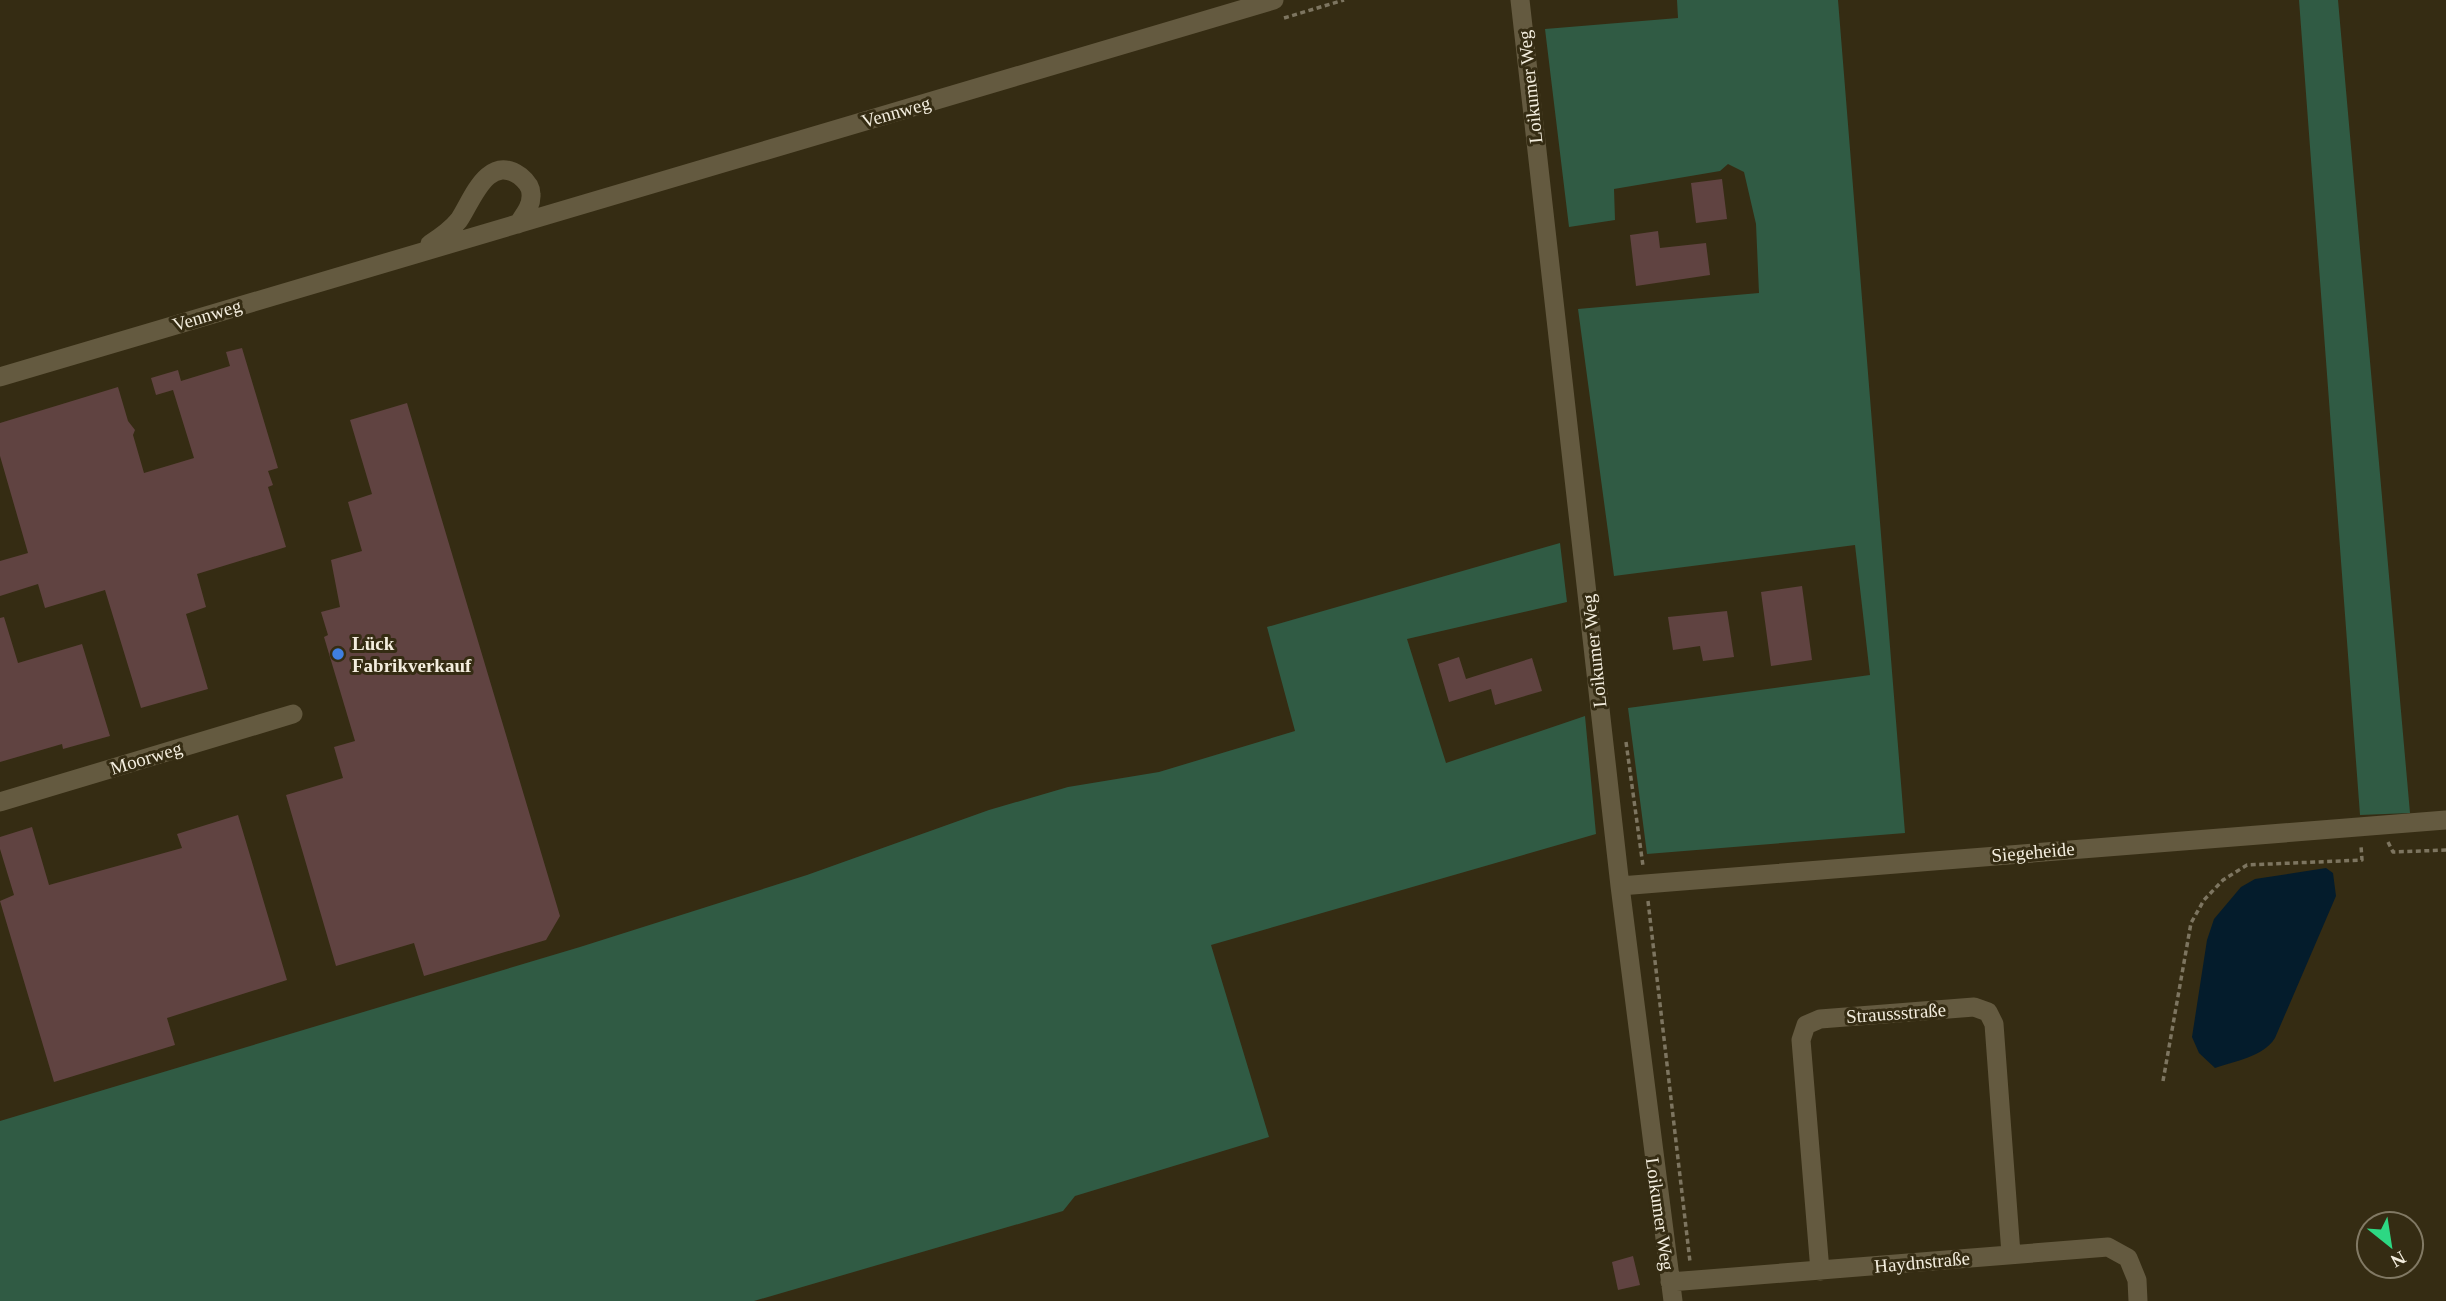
<svg xmlns="http://www.w3.org/2000/svg" width="2446" height="1301" font-family="Georgia,serif">
<style>
.green{fill:#305b44}
.water{fill:#041c2c}
.building{fill:#604341}
.lines{fill:none;stroke-linecap:round;stroke-linejoin:round}
.path{stroke:#7d7560;stroke-width:3.5;stroke-dasharray:5 3.5;stroke-linecap:butt}
.street{stroke:#645a40;stroke-width:19}
.shop-dot{fill:#3f7fe0;stroke:#352c13;stroke-width:2.5}
.labels{text-anchor:middle;dominant-baseline:central;stroke-width:6;stroke-linejoin:round;paint-order:stroke}
.street-label{font-size:19px;fill:#f3edde;stroke:#352c13}
.poi-label{font-size:19px;font-weight:bold;fill:#f3edde;stroke:#352c13;text-anchor:start}
</style>
<rect width="100%" height="100%" fill="#352c13"/>
<!-- green -->
<path class="green" d="M1677,0H1838L1905,833L1647,854L1628,708L1870,675L1855,545L1614,576L1578,309L1759,293L1756,224L1744,172L1728,164L1720,171L1614,189L1615,220L1569,227L1545,29L1678,18Z
M2299,0H2338L2410,813L2360,815Z
M1560,543L1567,602L1407,639L1446,763L1585,716L1596,834L1211,945L1269,1137L1075,1196L1063,1211L754,1301H0V1121L580,947L807,875L989,810L1068,787L1159,772L1295,731L1267,627Z"/>
<!-- water -->
<path class="water" d="M2326,868L2333,873L2336,896L2275,1038C2263,1057 2235,1061 2215,1068L2199,1053L2192,1037L2207,940L2214,919L2241,887L2255,879Z"/>
<!-- building -->
<path class="building" d="M1722,179L1727,219L1696,223L1691,183Z
M1658,231L1660,248L1706,243L1710,275L1636,286L1630,235Z
M242,348L278,468L268,471L273,485L268,487L286,547L197,574L206,607L186,614L208,689L141,708L105,590L45,608L38,584L0,596V561L28,553L0,456V423L118,387L128,421L135,430L133,435L144,473L194,458L173,390L156,395L151,378L178,370L181,381L230,366L226,352Z
M407,403L560,916L546,940L424,976L414,943L336,966L286,795L343,778L334,747L355,741L324,637L328,635L321,612L340,607L331,560L362,551L348,502L372,494L350,420Z
M1802,586L1812,660L1771,666L1761,592Z
M1727,611L1734,657L1703,661L1700,646L1673,650L1668,617Z
M4,617L18,663L82,644L110,736L63,749L62,744L0,762V618Z
M1459,657L1466,679L1532,658L1542,691L1495,705L1491,689L1449,702L1438,664Z
M238,815L287,980L167,1018L175,1045L54,1082L0,901L14,895L0,849V837L32,827L49,885L182,848L177,834Z
M1633,1256L1640,1285L1618,1290L1612,1262Z"/>
<g class="lines">
<!-- path -->
<path class="path" d="M1284,18L1344,0
M1626,742L1643,866
M2388,842L2393,852L2446,850
M1648,901L1690,1262
M2163,1081L2191,923L2204,900L2223,880L2247,865L2362,860L2361,846"/>
<!-- street -->
<path class="street" d="M1520,0L1620,886L1673,1301
M430,244C441,237 451,230 459,220C472,201 487,153 520,176C525,180 531,187 531,194C532,206 524,215 518,224
M0,377L1274,0
M0,802L293,714
M1620,886L2446,820
M1820,1271L1801,1040L1806,1025L1820,1019L1974,1007L1988,1012L1994,1024L2011,1254
M1670,1282L2108,1247L2128,1258L2137,1280L2138,1301"/>
</g>
<!-- markers -->
<circle class="shop-dot" cx="338" cy="654" r="7"/>
<g class="labels">
<!-- street labels -->
<g class="street-label">
<text transform="translate(1530 87) rotate(-96)">Loikumer Weg</text>
<text transform="translate(896 112) rotate(-16)">Vennweg</text>
<text transform="translate(207 315) rotate(-17)">Vennweg</text>
<text transform="translate(1594 651) rotate(-96)">Loikumer Weg</text>
<text transform="translate(146 758) rotate(-17)">Moorweg</text>
<text transform="translate(2033 852) rotate(-5)">Siegeheide</text>
<text transform="translate(1896 1013) rotate(-4)">Straussstraße</text>
<text transform="translate(1660 1214) rotate(82)">Loikumer Weg</text>
<text transform="translate(1922 1262) rotate(-5)">Haydnstraße</text>
</g>
<!-- poi labels -->
<g class="poi-label">
<text x="352" y="643">Lück<tspan x="352" dy="22">Fabrikverkauf</tspan></text>
</g>
</g>
<!-- north arrow -->
<g transform="translate(2390 1245) rotate(150)"><circle r="33" fill="#352c13" stroke="#817964" stroke-width="2"/>
<path d="M0-5L12 26L0 18L-12 26Z" fill="#2dd883"/>
<text y="-10" font-size="19" font-weight="bold" text-anchor="middle" fill="#f3edde">N</text>
</g>
</svg>
